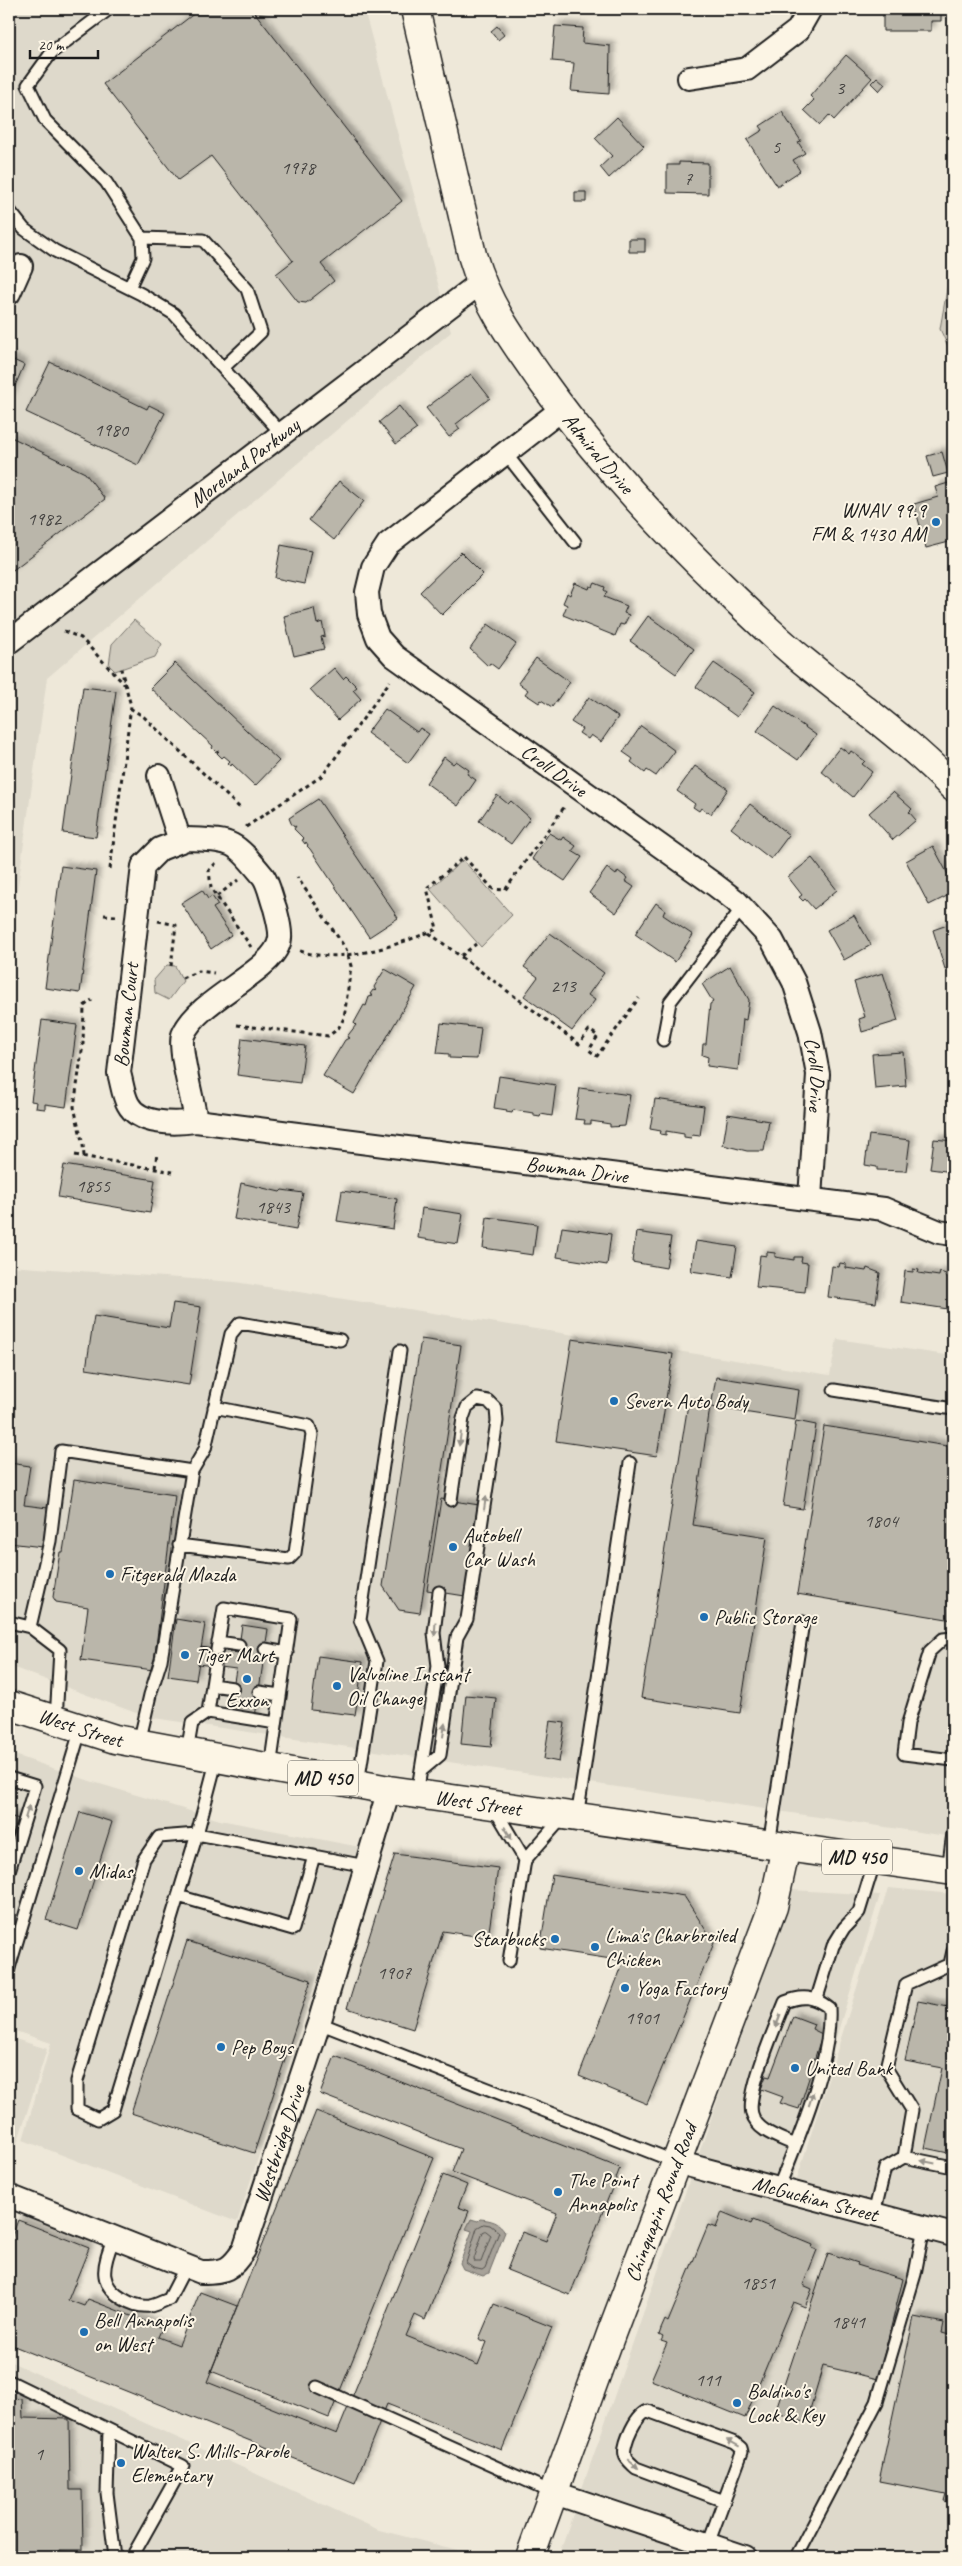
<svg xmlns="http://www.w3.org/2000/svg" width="962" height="2566" font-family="Caveat,sans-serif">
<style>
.built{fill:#ded9cb}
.green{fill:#cfcabd;stroke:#76736c}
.water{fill:#a7a299;stroke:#6f6c67}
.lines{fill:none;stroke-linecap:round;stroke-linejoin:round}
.shore{stroke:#54524e;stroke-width:1}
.building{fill:#bab6aa;stroke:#1c1c1c;filter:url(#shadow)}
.service-casing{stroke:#1c1c1c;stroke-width:15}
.minor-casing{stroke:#1c1c1c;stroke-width:26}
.tertiary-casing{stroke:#1c1c1c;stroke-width:31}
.secondary-casing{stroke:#1c1c1c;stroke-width:31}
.primary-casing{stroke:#1c1c1c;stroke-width:31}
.path{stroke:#1c1c1c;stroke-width:3;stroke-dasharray:4 4;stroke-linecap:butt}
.service{stroke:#fcf5e5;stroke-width:11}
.minor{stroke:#fcf5e5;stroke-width:22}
.tertiary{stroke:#fcf5e5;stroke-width:28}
.secondary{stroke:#fcf5e5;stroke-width:28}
.primary{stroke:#fcf5e5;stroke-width:28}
.oneway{fill:#97938b}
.poi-dot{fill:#1f6fb2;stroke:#fcf5e5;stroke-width:2}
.labels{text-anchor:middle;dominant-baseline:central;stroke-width:4;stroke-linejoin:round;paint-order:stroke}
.number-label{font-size:19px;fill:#444240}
.shield{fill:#fcf5e5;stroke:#5f5d58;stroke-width:1}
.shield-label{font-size:20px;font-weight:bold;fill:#1c1c1c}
.street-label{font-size:21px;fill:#1c1c1c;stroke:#fcf5e5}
.poi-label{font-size:21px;fill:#1c1c1c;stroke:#fcf5e5;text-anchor:start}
</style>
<defs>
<filter id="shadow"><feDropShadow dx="4.5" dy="-4.5" stdDeviation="2.5" flood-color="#0004"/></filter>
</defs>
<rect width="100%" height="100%" fill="#eee8d9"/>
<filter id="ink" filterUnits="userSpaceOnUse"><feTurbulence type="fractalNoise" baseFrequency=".02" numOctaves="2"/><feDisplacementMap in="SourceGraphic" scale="10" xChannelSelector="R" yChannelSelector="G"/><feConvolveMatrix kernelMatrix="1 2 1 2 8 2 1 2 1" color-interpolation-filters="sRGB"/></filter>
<g filter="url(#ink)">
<!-- built -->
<path class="built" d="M9,9H364L451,332L47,678L9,950V238L13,231L9,226Z
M9,1266L235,1282L830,1375L837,1339L953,1356V1837L147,1717L9,1666Z
M9,1753L90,1781L220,1820L360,1847L237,2222L23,2140L51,2043L9,2029Z
M888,1888L953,1894V2557H558L791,1890L880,1895L792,2181L796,2182Z
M9,2037L47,2049L9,2169Z
M9,2361L379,2530L485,2557H9Z"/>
<!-- green -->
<path class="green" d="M949,278H953V357L940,329Z
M134,620L162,644L155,657L115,671L109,665L112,644Z
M463,860L512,915L481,947L430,889Z
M167,965L175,966L183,981L169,1000L155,993L154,980Z"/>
<!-- water -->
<path class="water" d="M471,2219L478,2221L480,2219C491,2220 500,2222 505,2232L489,2273L483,2276L463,2269L460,2263L472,2231L466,2229Z"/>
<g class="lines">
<!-- shore -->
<path class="shore" d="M484,2224L490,2225L499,2232L485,2268L482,2270L473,2268L466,2263L477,2228Z
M486,2231L491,2235L481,2262H475L474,2259L483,2232Z"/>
</g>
<!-- building -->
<path class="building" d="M200,9H252L402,201L321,264L334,281L306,303L298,302L276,274L293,261L211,156L178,180L103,84Z
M638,9H658L640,15Z
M883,9H941V21H931V31H883Z
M497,26L504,35L498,40L491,31Z
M555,26L583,28L582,43L610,46L609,94L571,91L574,63L552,61Z
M846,55L872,78L834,120L829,115L820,125L804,110L814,100L810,96Z
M877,77L885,84L879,91L871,83Z
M782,112L801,141L798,142L805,153L793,160L800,171L777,186L747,140L763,130L760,126Z
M617,117L644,146L609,178L600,167L612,156L595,138Z
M679,162L708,163V194L667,193V165H679Z
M575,192H586V202H575Z
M629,239H645V252H629Z
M9,358L24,365L9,400Z
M50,362L147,409L149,405L165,413L138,465L26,412Z
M471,374L490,398L456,424L460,429L449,437L426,408Z
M399,406L417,429L396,444L379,422Z
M9,436L85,473L105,499L9,573Z
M942,452L948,473L933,477L927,456Z
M339,481L364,501L334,540L309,520Z
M952,482L953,541L926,548L914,504L938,497L935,487Z
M281,545L311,551L304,584L275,578Z
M461,552L483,574L442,615L420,592Z
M575,583L589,589L590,586L593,587L595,583L605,587L604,590L607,592L604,597L627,606L624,613L629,615L624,625L620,624L615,636L563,615L567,605L563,603L566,596L567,593L570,595Z
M314,608L317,624L322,622L325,636L321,637L324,649L294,656L284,616Z
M648,616L694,649L676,674L630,641Z
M488,624L516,644L498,669L490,663L488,666L470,649Z
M536,658L570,682L552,707L541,700L539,703L530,697L525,694L528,690L518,683Z
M175,663L279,761L255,786L232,764L231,766L228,763L230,761L224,756L222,758L217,753L219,751L216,752L212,748L213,746L150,688Z
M714,663L755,692L737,717L696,687Z
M334,668L343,679L346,676L357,687L353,690L361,699L338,720L310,689Z
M83,687L116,691L96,837L63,833Z
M589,697L618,717L601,742L591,735L588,739L579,733L582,729L571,722Z
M775,706L816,735L798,760L757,731Z
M385,709L417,732L420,728L429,734L408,763L367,733Z
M641,726L675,751L656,776L647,770L645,773L631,762L633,759L623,752Z
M840,747L849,754L851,751L865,761L862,764L872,772L853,797L821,771Z
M444,757L453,764L456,761L469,770L467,774L476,780L458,806L426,783Z
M695,766L728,789L711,814L701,808L699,811L693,807L695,804L677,791Z
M893,792L912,809L909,812L916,820L893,840L869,813Z
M497,795L508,804L511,801L530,818L511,844L479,821Z
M318,799L398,918L369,937L310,849L307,846L308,845L306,842L305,844L302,840L304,839L294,829L296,826L294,827L291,823L289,818Z
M750,804L789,835L771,859L731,828Z
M549,833L561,840L563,837L576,846L572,851L582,857L565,881L532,859Z
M933,846L953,884V893L929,905L906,861Z
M812,858L837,890L814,909L805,899L803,901L799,897L802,895L788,877Z
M61,866L96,871L80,993L45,988Z
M607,868L616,875L618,871L627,878L625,881L634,887L616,913L589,893Z
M202,890L208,899L212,896L218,905L213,908L231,935L211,949L181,903Z
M656,903L665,910L663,915L693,935L675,962L635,934Z
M854,915L871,945L844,960L827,930Z
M953,923V967L945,969L933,930Z
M550,933L604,973L588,995L595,1000L572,1031L524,996L538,977L524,967Z
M730,966L749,1000L746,1020L743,1019L738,1070L707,1066L708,1057L702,1055L703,1044H706L710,1004L713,1002L702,984Z
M385,969L416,987L354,1094L323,1076L345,1040L349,1038L347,1037L349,1034L356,1025L354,1023L364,1005L366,1006L369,997L373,996L370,994L373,990L376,991L374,987Z
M883,973L898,1021L862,1032L859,1019L865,1017L854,982Z
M42,1020L77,1025L66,1107L45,1104V1109L36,1108L37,1102L31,1101Z
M441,1023L481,1028L477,1059L449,1058V1054L437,1053Z
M242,1038L305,1046L300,1083L237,1075Z
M903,1052L906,1086L875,1089L872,1054Z
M499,1076L556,1085L552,1116L541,1114L540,1117L534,1116V1113L513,1110L512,1113L506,1112L507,1110L494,1108Z
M580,1088L630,1095L625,1126L610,1127V1124L591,1121V1124H584L585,1120L575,1119Z
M655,1099L704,1106L700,1136L692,1135L691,1138L684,1137V1134L666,1131V1135L660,1134L661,1131L650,1129Z
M728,1114L769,1121L764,1151H747L723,1145Z
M869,1135L910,1140L906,1171L877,1170V1167L865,1165Z
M934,1139L953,1141V1172L930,1169Z
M64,1165L155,1180L150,1213L58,1197Z
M241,1183L280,1192L282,1190L303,1193L296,1230L234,1219Z
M342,1191L397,1199L393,1229L337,1221Z
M422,1208L463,1214L458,1244L418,1238Z
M487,1217L537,1224L533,1255L483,1248Z
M562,1227L611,1234L607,1265L557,1257Z
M636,1232L671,1237L666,1268L632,1262Z
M696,1241L737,1247L732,1277L691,1271Z
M767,1252L775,1253V1257L794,1260V1257H802L801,1262L808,1263L805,1292L756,1287L760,1255L767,1256Z
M840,1263L846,1264V1268L866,1271L867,1268L880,1273L876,1303L828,1297L832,1266L839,1267Z
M913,1269L919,1270L918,1273L939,1276L940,1272L946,1274L945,1277L952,1278L948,1309L901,1302L905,1271L913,1272Z
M173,1303L201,1307L189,1385L86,1369L94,1316L169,1328Z
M421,1339L461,1345L420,1613L399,1610L383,1586Z
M572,1339L673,1354L657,1456L556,1441Z
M716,1377L799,1390L795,1420L711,1407Z
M688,1404L710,1407L693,1525L767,1537L740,1713L641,1698Z
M796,1421L816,1425L803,1509L783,1506Z
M824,1426L953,1447V1620L797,1594Z
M9,1463L30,1466L24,1505L48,1508L43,1547L9,1543Z
M74,1480L175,1495L153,1670L81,1660L88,1607L56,1602L53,1597L60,1552H63Z
M441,1499L479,1505L465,1596L427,1590Z
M176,1619L205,1624L196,1680L168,1676Z
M242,1625L268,1629L255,1717L229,1713L236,1669L198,1664L201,1647L238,1653Z
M318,1656L363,1662L355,1715L311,1710Z
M466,1695L496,1698L491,1747L461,1744Z
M550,1721L565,1723L559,1762L544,1759Z
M80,1812L112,1822L78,1930L46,1920Z
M9,1816L19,1819L9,1853Z
M395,1854L498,1868L488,1938L443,1931L413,2029L347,2008Z
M552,1875L684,1896L714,1943L647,2104L579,2076L624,1961L540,1948Z
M187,1941L311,1980L254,2153L131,2113Z
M918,2001L953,2008V2154L925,2148L942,2068L905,2061Z
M793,2016L814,2024L812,2029L822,2034L814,2061H818L814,2076L810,2075L799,2109L780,2103L783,2097L761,2089L766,2076L770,2077Z
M335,2056L620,2168L570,2295L507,2270L522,2232L546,2241L557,2213L452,2172L461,2149L320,2094Z
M316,2111L434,2158L329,2418L211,2371Z
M443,2175L467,2185L458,2207L469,2211L425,2320L415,2315L406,2336L478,2365L487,2342L479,2339L494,2304L552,2327L502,2450L387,2404L355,2483L9,2344V2244L18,2220L89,2248L68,2300L84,2306L88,2299L162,2328L158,2337L179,2345L200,2292L237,2306L207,2382L337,2434Z
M722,2212L751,2224L753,2220L813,2245L812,2248L817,2250L803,2285L812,2289L805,2307L793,2302L745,2418L651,2380L667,2343L661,2341L663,2337L659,2335L661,2329L665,2320L668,2322L708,2225L716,2228Z
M828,2253L858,2263L857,2265L903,2279L878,2379L823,2366L806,2423L775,2412Z
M914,2317L944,2323L942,2333L953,2336V2502L944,2501L946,2494L879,2481Z
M9,2398L22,2399L23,2418L69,2419L70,2490H82L83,2550H60V2557H9Z"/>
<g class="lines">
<defs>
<path id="service" d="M109,9L52,52L28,85L45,120L106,182L142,238L143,258L129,288
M9,210L24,229L55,251L141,294L174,314L282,434
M142,238L203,240L247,289L261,332L223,368
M506,454L575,542
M663,1040L670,1002L742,908
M834,1390L953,1409
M192,1471L205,1449L231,1334L240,1323L340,1340
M179,1545L289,1559L295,1553L312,1435L309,1426L214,1407
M9,1622L30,1627
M953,1638L943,1639L930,1651L908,1723L904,1754L953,1760
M218,1642L239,1645
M265,1649L287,1653
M217,1650L224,1608L291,1619L270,1768
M215,1666L208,1712L276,1723
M212,1685L233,1688
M259,1692L280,1695
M56,1720L60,1650L30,1627L50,1541L61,1451L192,1471L161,1660L150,1695L139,1743
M187,1752L192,1723L208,1712
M217,1758L197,1834L113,2110L98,2119L77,2109V2081L144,1859L159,1837L197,1834L366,1866
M422,1770L440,1755L457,1637L467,1619L497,1421L496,1409L488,1401L477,1399L467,1407L463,1418L451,1500
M9,1778L35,1786L9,1871
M358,1784L377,1661L360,1620L400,1351
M417,1794L438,1666L434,1633L439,1592
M494,1808L525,1860
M577,1818L630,1463
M769,1845L803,1622
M948,1870L953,1833
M178,1896L293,1929L314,1856
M509,1961L525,1860L564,1816
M9,1968L81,1728
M817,1998L833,1946L844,1928L859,1912L875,1860
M319,2023L676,2162
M904,2157L953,2167
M778,2189C798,2139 832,2062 829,2008C814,1996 802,1995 785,2002C776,2025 746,2093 752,2114C757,2132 781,2138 795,2145
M874,2214L885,2168L904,2157L912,2110L886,2068L906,1984L950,1964L953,1951
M114,2238C110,2248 103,2264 105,2276C107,2294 134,2308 150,2306C156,2305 163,2301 169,2299L186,2266
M9,2381L183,2466L132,2557
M317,2387L552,2492
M109,2430L107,2493L115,2557
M708,2544L742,2452L741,2448L735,2443L648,2411C637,2412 622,2445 625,2455C626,2460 632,2464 636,2468L724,2501
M796,2557L877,2402L915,2274L924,2227"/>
<g id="minor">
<path d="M689,78L747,69L798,30L810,9"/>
<path d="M9,293L21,266"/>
<path id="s1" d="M562,409L388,544L373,567L367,592L369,614L378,638L394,656L715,885L736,901L772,940L794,982L810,1032L818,1074L810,1198"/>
<path id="s2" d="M9,642L480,283"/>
<path d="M159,776L180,841"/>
<path d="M186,839C234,841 232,839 263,876C269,884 271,898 275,908C277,916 281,929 280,938C277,971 199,997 183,1035C178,1049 194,1104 196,1121C175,1124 139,1125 128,1104C123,1095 122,1083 119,1073L143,866L160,849Z"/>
<path id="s3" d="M196,1121L884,1209L939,1232L953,1234"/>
<path id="s4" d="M676,2162L953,2235"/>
<path id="s5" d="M9,2196L201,2272C226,2272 230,2270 244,2250L319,2023L389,1790"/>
<path d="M552,2492L745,2557"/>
</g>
<g id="tertiary">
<path id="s6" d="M415,9L472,255C486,303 512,339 541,380C596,457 659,526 728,592C753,616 778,641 806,663C856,704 908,740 953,787"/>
</g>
<g id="secondary">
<path id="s7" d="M530,2557L611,2334L773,1907L786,1847"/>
</g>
<g id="primary">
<path id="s8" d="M9,1705L115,1739L389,1790L953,1871"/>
</g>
</defs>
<!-- service casing -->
<use href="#service" class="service-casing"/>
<!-- minor casing -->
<use href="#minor" class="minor-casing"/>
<!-- tertiary casing -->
<use href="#tertiary" class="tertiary-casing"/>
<!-- secondary casing -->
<use href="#secondary" class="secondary-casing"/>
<!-- primary casing -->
<use href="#primary" class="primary-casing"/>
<!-- path -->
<path class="path" d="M64,631L81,638L124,684
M130,708L144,717L241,809
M246,827L323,775L390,681
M216,863L209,870L211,888L251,947
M110,869L131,706L121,669
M217,896L238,880
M104,915L116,916
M158,921L176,925L171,966
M429,933L579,1044L589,1030L598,1036L589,1050L597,1056L639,998
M300,951C341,965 398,945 437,929L427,888L464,857L493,889L505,890L565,806
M461,956L476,944
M182,978L199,971L214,973
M237,1025L328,1036L338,1029L344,1018L351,966L346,949L297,877
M75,1155L173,1172
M84,1156L83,1145L74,1107L83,1044L84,1006L92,1000
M155,1168L157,1153"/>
<!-- service -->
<use href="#service" class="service"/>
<!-- minor -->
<use href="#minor" class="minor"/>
<!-- tertiary -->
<use href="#tertiary" class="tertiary"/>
<!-- secondary -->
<use href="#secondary" class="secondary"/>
<!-- primary -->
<use href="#primary" class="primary"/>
</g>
<!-- one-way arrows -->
<defs><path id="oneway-solid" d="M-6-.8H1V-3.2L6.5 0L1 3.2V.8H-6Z" transform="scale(1.25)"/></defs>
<g class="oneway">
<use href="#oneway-solid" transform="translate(460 1439) rotate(98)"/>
<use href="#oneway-solid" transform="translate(485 1503) rotate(-82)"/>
<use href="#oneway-solid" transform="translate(435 1629) rotate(94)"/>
<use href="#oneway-solid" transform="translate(444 1730) rotate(-82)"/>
<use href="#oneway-solid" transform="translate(27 1812) rotate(-73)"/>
<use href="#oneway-solid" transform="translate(508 1833) rotate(59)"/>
<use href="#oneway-solid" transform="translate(778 2021) rotate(110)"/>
<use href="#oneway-solid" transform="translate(811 2099) rotate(-72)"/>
<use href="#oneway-solid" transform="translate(928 2162) rotate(-169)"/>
<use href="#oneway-solid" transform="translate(733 2443) rotate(-152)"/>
<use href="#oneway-solid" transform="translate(633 2464) rotate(39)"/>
</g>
</g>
<!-- markers -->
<g class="poi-dot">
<circle cx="936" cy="522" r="5"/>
<circle cx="614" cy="1401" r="5"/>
<circle cx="453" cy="1547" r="5"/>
<circle cx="110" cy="1574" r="5"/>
<circle cx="704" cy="1617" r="5"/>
<circle cx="185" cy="1655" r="5"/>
<circle cx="247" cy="1679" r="5"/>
<circle cx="337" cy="1686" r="5"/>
<circle cx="79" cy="1871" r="5"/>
<circle cx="555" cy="1939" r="5"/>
<circle cx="595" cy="1947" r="5"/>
<circle cx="625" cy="1988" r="5"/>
<circle cx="221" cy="2047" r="5"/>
<circle cx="795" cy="2068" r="5"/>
<circle cx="558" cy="2192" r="5"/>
<circle cx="84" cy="2332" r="5"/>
<circle cx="737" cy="2403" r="5"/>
<circle cx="121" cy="2463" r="5"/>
</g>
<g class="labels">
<!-- number labels -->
<g class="number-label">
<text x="840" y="88">3</text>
<text x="776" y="147">5</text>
<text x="298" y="168">1978</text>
<text x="688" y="179">7</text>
<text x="111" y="430">1980</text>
<text x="44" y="519">1982</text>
<text x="563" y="986">213</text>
<text x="93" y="1186">1855</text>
<text x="273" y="1207">1843</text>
<text x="881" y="1521">1804</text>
<text x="394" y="1973">1907</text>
<text x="642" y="2018">1901</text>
<text x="758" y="2283">1851</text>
<text x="848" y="2322">1841</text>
<text x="708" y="2380">111</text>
<text x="39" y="2454">1</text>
</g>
<!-- shield labels -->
<g class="shield">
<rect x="288" y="1760.5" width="70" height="35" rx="4"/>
<rect x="822" y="1839.5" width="70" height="35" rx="4"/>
</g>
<g class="shield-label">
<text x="323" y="1778">MD 450</text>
<text x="857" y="1857">MD 450</text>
</g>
<!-- street labels -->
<g class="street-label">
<text stroke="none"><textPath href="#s6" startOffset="489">Admiral Drive</textPath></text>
<text stroke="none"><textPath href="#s2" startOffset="296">Moreland Parkway</textPath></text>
<text stroke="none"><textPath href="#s1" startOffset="542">Croll Drive</textPath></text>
<text transform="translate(126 1015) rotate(-84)">Bowman Court</text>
<text stroke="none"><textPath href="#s1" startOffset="962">Croll Drive</textPath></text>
<text stroke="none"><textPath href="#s3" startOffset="384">Bowman Drive</textPath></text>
<text stroke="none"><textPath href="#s8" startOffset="75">West Street</textPath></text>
<text stroke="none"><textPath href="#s8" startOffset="480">West Street</textPath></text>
<text stroke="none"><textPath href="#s5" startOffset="370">Westbridge Drive</textPath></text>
<text stroke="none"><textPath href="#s4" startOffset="144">McGuckian Street</textPath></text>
<text stroke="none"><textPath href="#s7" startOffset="378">Chinquapin Round Road</textPath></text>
</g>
<!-- poi labels -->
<g class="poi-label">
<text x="926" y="510" text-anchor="end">WNAV 99.9<tspan x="926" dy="24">FM &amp; 1430 AM</tspan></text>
<text x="624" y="1401">Severn Auto Body</text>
<text x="463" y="1535">Autobell<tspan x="463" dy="24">Car Wash</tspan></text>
<text x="120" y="1574">Fitgerald Mazda</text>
<text x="714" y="1617">Public Storage</text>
<text x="195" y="1655">Tiger Mart</text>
<text x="347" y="1674">Valvoline Instant<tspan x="347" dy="24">Oil Change</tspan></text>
<text x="247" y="1700" text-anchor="middle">Exxon</text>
<text x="89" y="1871">Midas</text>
<text x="605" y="1935">Lima's Charbroiled<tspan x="605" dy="24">Chicken</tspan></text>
<text x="545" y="1939" text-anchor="end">Starbucks</text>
<text x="635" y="1988">Yoga Factory</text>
<text x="231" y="2047">Pep Boys</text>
<text x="805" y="2068">United Bank</text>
<text x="568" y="2180">The Point<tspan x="568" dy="24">Annapolis</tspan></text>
<text x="94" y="2320">Bell Annapolis<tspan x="94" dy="24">on West</tspan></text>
<text x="747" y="2391">Baldino's<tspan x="747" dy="24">Lock &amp; Key</tspan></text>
<text x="131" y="2451">Walter S. Mills-Parole<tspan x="131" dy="24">Elementary</tspan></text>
</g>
</g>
<!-- margin -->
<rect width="962" height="2566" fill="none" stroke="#fcf5e5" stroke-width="30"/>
<rect x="15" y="15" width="932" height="2536" fill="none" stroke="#1c1c1c" stroke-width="2" filter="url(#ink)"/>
<!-- scale -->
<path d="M30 50v8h68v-8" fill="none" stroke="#1c1c1c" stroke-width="2.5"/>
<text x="38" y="50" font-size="15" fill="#1c1c1c" stroke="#fcf5e5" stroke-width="4" paint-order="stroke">20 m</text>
</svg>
